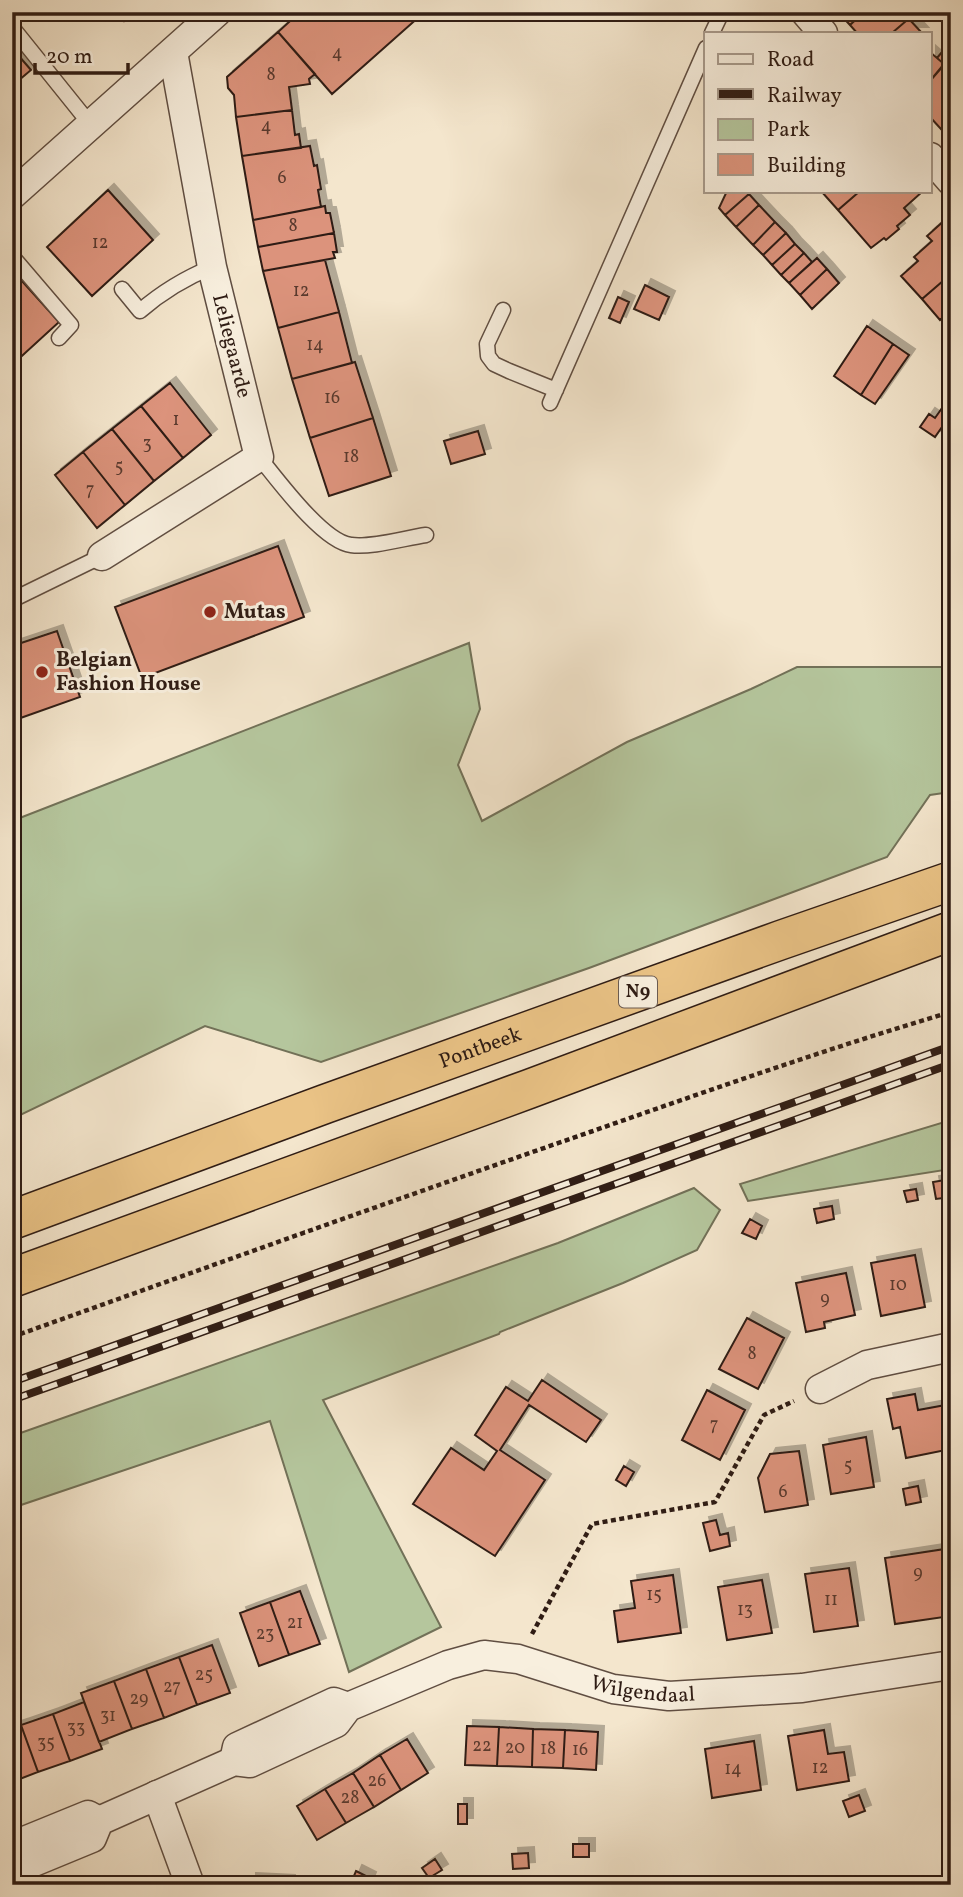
<svg xmlns="http://www.w3.org/2000/svg" width="963" height="1897" font-family="Vollkorn,serif">
<style>
.green{fill:#b5c69d;stroke:#727158;stroke-width:2}
.building{fill:#dc937b;stroke:#2f1c14;stroke-width:2;filter:url(#shadow)}
.lines{fill:none;stroke-linecap:round;stroke-linejoin:round}
.lane-casing{stroke:#604e42;stroke-width:17}
.street-casing{stroke:#604e42;stroke-width:31}
.highway-casing{stroke:#2f1c14;stroke-width:41}
.path{stroke:#2f1c14;stroke-width:4.5;stroke-dasharray:5 3.5;stroke-linecap:butt}
.lane{stroke:#f8efde;stroke-width:14}
.street{stroke:#f8efde;stroke-width:28}
.highway{stroke:#eac386;stroke-width:38}
.rail-casing{stroke:#2f1c14;stroke-width:8}
.rail{stroke:#f8efde;stroke-width:5;stroke-dasharray:16;stroke-linecap:butt}
.poi-dot{fill:#8f2418;stroke:#f8efde;stroke-width:2.5}
.labels{text-anchor:middle;dominant-baseline:central;stroke-width:6;stroke-linejoin:round;paint-order:stroke}
.number-label{font-size:18px;fill:#5a3a2e}
.shield{fill:#f8efde;stroke:#6b5b51;stroke-width:2}
.shield-label{font-size:19px;font-weight:bold;fill:#2f1c14}
.street-label{font-size:21px;fill:#2f1c14;stroke:#f8efde}
.poi-label{font-size:21px;font-weight:bold;fill:#2f1c14;stroke:#f8efde;text-anchor:start}
</style>
<defs>
<filter id="shadow"><feDropShadow dx="6" dy="-6" stdDeviation="0" flood-color="#0004"/></filter>
</defs>
<rect width="100%" height="100%" fill="#f4e6cd"/>
<filter id="stains"><feTurbulence type="fractalNoise" baseFrequency=".00286" numOctaves="4"/><feColorMatrix values="0 0 0 0 .2 0 0 0 0 .09 0 0 0 0 .02 0 0 0 .5 -.17"/></filter>
<radialGradient id="worn" r=".72"><stop offset=".6" stop-color="#630" stop-opacity="0"/><stop offset="1" stop-color="#630" stop-opacity=".3"/></radialGradient>
<!-- green -->
<path class="green" d="M469,643L480,709L458,765L482,821L627,742L751,689L797,667H951V792L930,795L887,857L589,968L321,1062L205,1026L12,1119V821Z
M951,1120V1169L748,1201L740,1184Z
M694,1188L720,1210L697,1250L623,1283L500,1332L499,1334L323,1400L441,1627L349,1672L270,1421L12,1508V1436L558,1243Z"/>
<!-- building -->
<path class="building" d="M115,12H134L124,21Z
M300,12H416L420,16L332,94L278,32Z
M838,12H864L850,25Z
M864,12H898L906,21L892,33H857L850,25Z
M909,19L922,33H892L906,21Z
M278,32L315,74L309,79L310,84L289,87L292,110L236,117L234,95L228,88L227,77Z
M947,46L951,50V56L944,64L937,58Z
M12,48L31,70L12,86Z
M930,52L944,64L930,81Z
M943,66L951,75V140L930,117V81Z
M292,110L295,135L299,134L301,148L242,156L236,117Z
M310,146L314,166L317,165L321,189L318,190L321,207L253,220L242,156Z
M108,190L153,240L92,296L47,247Z
M727,191H746L749,194L725,215L719,208Z
M821,191H860L838,210Z
M860,191H921L922,192L904,208L910,215L897,226L899,229L886,240L884,238L871,248L838,210Z
M749,194L759,205L736,227L725,215Z
M759,205L775,222L753,245L736,227Z
M325,206L326,213H330L334,233L258,247L253,220Z
M946,219L951,224V274L922,299L901,276L918,261L914,257L932,241L927,236Z
M775,222L786,233L763,255L753,245Z
M334,233L337,252H333L335,258L263,271L258,247Z
M786,233L795,244L772,265L763,255Z
M795,244L804,253L781,275L772,265Z
M804,253L812,262L789,283L781,275Z
M817,258L827,269L800,295L789,283Z
M325,260L339,312L278,328L263,271Z
M827,269L839,283L812,309L800,295Z
M12,270L59,322L12,365Z
M951,274V310L940,320L922,299Z
M645,285L669,297L659,320L634,309Z
M618,297L629,302L620,323L609,318Z
M339,312L352,363L292,379L278,328Z
M867,326L893,344L861,395L834,376Z
M893,344L909,355L875,404L861,395Z
M355,362L373,418L310,438L292,379Z
M170,383L211,435L183,458L141,406Z
M947,401L951,404V414L935,437L920,427L929,414L935,418Z
M141,406L183,458L154,481L112,429Z
M373,418L391,476L329,496L310,438Z
M112,429L154,481L125,505L83,452Z
M478,431L485,454L451,464L444,441Z
M83,452L125,505L97,528L55,475Z
M278,546L304,617L142,678L115,607Z
M57,631L80,697L12,721V646Z
M951,1179V1197L936,1199L933,1182Z
M916,1189L918,1200L907,1202L904,1191Z
M832,1206L834,1219L817,1223L814,1209Z
M750,1219L762,1226L756,1239L742,1233Z
M915,1255L925,1307L881,1316L871,1263Z
M846,1273L855,1315L824,1322L825,1328L806,1332L796,1283Z
M747,1318L784,1338L758,1389L719,1369Z
M542,1380L601,1420L586,1442L529,1405L500,1450L545,1480L495,1556L413,1504L451,1448L484,1470L497,1451L475,1435L506,1387L528,1401Z
M707,1390L745,1410L720,1460L682,1440Z
M915,1394L918,1410L951,1404V1449L906,1458L900,1427L893,1429L887,1399Z
M866,1437L874,1487L831,1494L823,1445Z
M799,1451L808,1505L765,1512L758,1478L770,1454Z
M624,1466L634,1472L626,1486L616,1480Z
M918,1486L921,1502L906,1505L903,1489Z
M716,1520L720,1535L728,1533L730,1546L710,1551L703,1523Z
M945,1549L951,1588V1616L895,1624L885,1558Z
M849,1568L858,1626L814,1632L805,1574Z
M673,1575L681,1633L618,1642L614,1611L635,1608L631,1581Z
M762,1580L772,1633L727,1640L718,1587Z
M300,1591L320,1644L289,1655L270,1602Z
M270,1602L289,1655L259,1666L240,1613Z
M212,1645L230,1693L197,1705L179,1657Z
M179,1657L197,1705L164,1718L146,1669Z
M146,1669L164,1718L132,1729L114,1681Z
M114,1681L132,1729L99,1742L81,1693Z
M84,1702L102,1749L70,1761L53,1714Z
M53,1714L70,1761L38,1772L21,1725Z
M21,1725L38,1772L12,1782V1728Z
M467,1726L499,1727L497,1766L465,1765Z
M499,1727L533,1729L532,1767L497,1766Z
M533,1729L565,1730L563,1768L532,1767Z
M565,1730L598,1732L596,1770L563,1768Z
M824,1730L828,1754L844,1752L849,1781L797,1790L788,1736Z
M407,1739L428,1773L401,1790L380,1755Z
M754,1741L761,1790L712,1798L705,1749Z
M380,1755L401,1790L374,1807L353,1773Z
M353,1773L374,1807L346,1823L325,1789Z
M325,1789L346,1823L317,1840L297,1806Z
M859,1795L865,1811L849,1817L843,1801Z
M458,1804H467V1824H458Z
M573,1844H589V1857H573Z
M528,1853L529,1868L513,1869L512,1854Z
M435,1859L442,1870L429,1878L422,1868Z
M356,1871L370,1878L367,1885H355L351,1883Z
M250,1879L289,1881V1885H250Z"/>
<g class="lines">
<defs>
<path id="lane" d="M12,27L90,124
M712,33L722,12
M12,256L71,325L59,338
M122,289L140,311C162,292 185,278 212,267
M503,310L487,344L488,356L494,364L509,371L556,390
M550,403L706,48
M259,457C277,479 323,542 351,545C371,548 405,538 426,535
M12,600L102,556"/>
<g id="street">
<path d="M805,12L823,33"/>
<path d="M930,157L951,181"/>
<path d="M12,195L217,12"/>
<path d="M102,556L259,457L212,267L173,52"/>
<path d="M820,1389L867,1365L951,1347"/>
<path d="M234,1761L237,1747L334,1702L348,1707"/>
<path d="M157,1795L190,1885"/>
<path d="M12,1846L88,1815L99,1821"/>
<path id="s1" d="M12,1871L92,1838L99,1821L234,1761L250,1763L336,1723L348,1707L448,1665L484,1655L518,1659L613,1689L669,1696L802,1688L951,1665"/>
</g>
<g id="highway">
<path id="s2" d="M12,1220L325,1104L781,940L951,881"/>
<path d="M12,1278L529,1089L951,931"/>
</g>
</defs>
<!-- lane casing -->
<use href="#lane" class="lane-casing"/>
<!-- street casing -->
<use href="#street" class="street-casing"/>
<!-- highway casing -->
<use href="#highway" class="highway-casing"/>
<!-- path -->
<path class="path" d="M12,1337C205,1268 397,1199 590,1132C710,1090 829,1048 951,1012
M532,1634L592,1524L715,1502L764,1415L794,1401"/>
<!-- lane -->
<use href="#lane" class="lane"/>
<!-- street -->
<use href="#street" class="street"/>
<!-- highway -->
<use href="#highway" class="highway"/>
<defs>
<path id="rail" d="M12,1382L951,1046
M12,1400L951,1064"/>
</defs>
<!-- rail casing -->
<use href="#rail" class="rail-casing"/>
<!-- rail -->
<use href="#rail" class="rail"/>
</g>
<!-- markers -->
<g class="poi-dot">
<circle cx="210" cy="612" r="7"/>
<circle cx="42" cy="672" r="7"/>
</g>
<g class="labels">
<!-- number labels -->
<g class="number-label">
<text x="337" y="53">4</text>
<text x="271" y="75">8</text>
<text x="266" y="126">4</text>
<text x="282" y="178">6</text>
<text x="293" y="226">8</text>
<text x="100" y="243">12</text>
<text x="301" y="291">12</text>
<text x="315" y="345">14</text>
<text x="332" y="398">16</text>
<text x="176" y="420">1</text>
<text x="147" y="444">3</text>
<text x="351" y="457">18</text>
<text x="119" y="467">5</text>
<text x="90" y="490">7</text>
<text x="898" y="1285">10</text>
<text x="825" y="1299">9</text>
<text x="752" y="1354">8</text>
<text x="714" y="1425">7</text>
<text x="848" y="1466">5</text>
<text x="783" y="1492">6</text>
<text x="918" y="1573">9</text>
<text x="654" y="1595">15</text>
<text x="831" y="1600">11</text>
<text x="745" y="1610">13</text>
<text x="295" y="1623">21</text>
<text x="265" y="1634">23</text>
<text x="204" y="1675">25</text>
<text x="172" y="1687">27</text>
<text x="139" y="1699">29</text>
<text x="108" y="1716">31</text>
<text x="76" y="1728">33</text>
<text x="46" y="1743">35</text>
<text x="482" y="1746">22</text>
<text x="515" y="1748">20</text>
<text x="548" y="1749">18</text>
<text x="580" y="1750">16</text>
<text x="820" y="1768">12</text>
<text x="733" y="1769">14</text>
<text x="377" y="1781">26</text>
<text x="350" y="1798">28</text>
</g>
<!-- shield labels -->
<rect class="shield" x="619" y="976.5" width="38" height="31" rx="5"/>
<g class="shield-label">
<text x="638" y="992">N9</text>
</g>
<!-- street labels -->
<g class="street-label">
<text transform="translate(231 346) rotate(76)">Leliegaarde</text>
<text stroke="none"><textPath href="#s2" startOffset="499">Pontbeek</textPath></text>
<text stroke="none"><textPath href="#s1" startOffset="693">Wilgendaal</textPath></text>
</g>
<!-- poi labels -->
<g class="poi-label">
<text x="224" y="612">Mutas</text>
<text x="56" y="660">Belgian<tspan x="56" dy="24">Fashion House</tspan></text>
</g>
</g>
<!-- margin -->
<rect width="963" height="1897" fill="none" stroke="#f4e6cd" stroke-width="42"/>
<rect x="14" y="14" width="935" height="1869" fill="none" stroke="#2f1c14" stroke-width="3.5"/>
<rect x="21" y="21" width="921" height="1855" fill="none" stroke="#2f1c14" stroke-width="2"/>
<!-- legend -->
<rect x="704" y="32" width="228" height="161" fill="#f8efde" stroke="#a89b8d" stroke-width="2"/>
<rect x="718" y="54" width="35" height="10" fill="#f8efde" stroke="#a89b8d" stroke-width="2"/>
<text x="767" y="66" font-size="21" fill="#2f1c14">Road</text>
<rect x="718" y="89" width="35" height="10" fill="#2f1c14" stroke="#a89b8d" stroke-width="2"/>
<text x="767" y="102" font-size="21" fill="#2f1c14">Railway</text>
<rect x="718" y="119" width="35" height="21" fill="#b5c69d" stroke="#a89b8d" stroke-width="2"/>
<text x="767" y="136" font-size="21" fill="#2f1c14">Park</text>
<rect x="718" y="154" width="35" height="21" fill="#dc937b" stroke="#a89b8d" stroke-width="2"/>
<text x="767" y="172" font-size="21" fill="#2f1c14">Building</text>
<!-- scale -->
<path d="M35 63v10h93v-10" fill="none" stroke="#2f1c14" stroke-width="3.5"/>
<text x="46" y="63" font-size="21" fill="#2f1c14" stroke="#f8efde" stroke-width="5" paint-order="stroke">20 m</text>
<rect width="100%" height="100%" filter="url(#stains)"/>
<rect width="100%" height="100%" fill="url(#worn)"/>
</svg>
